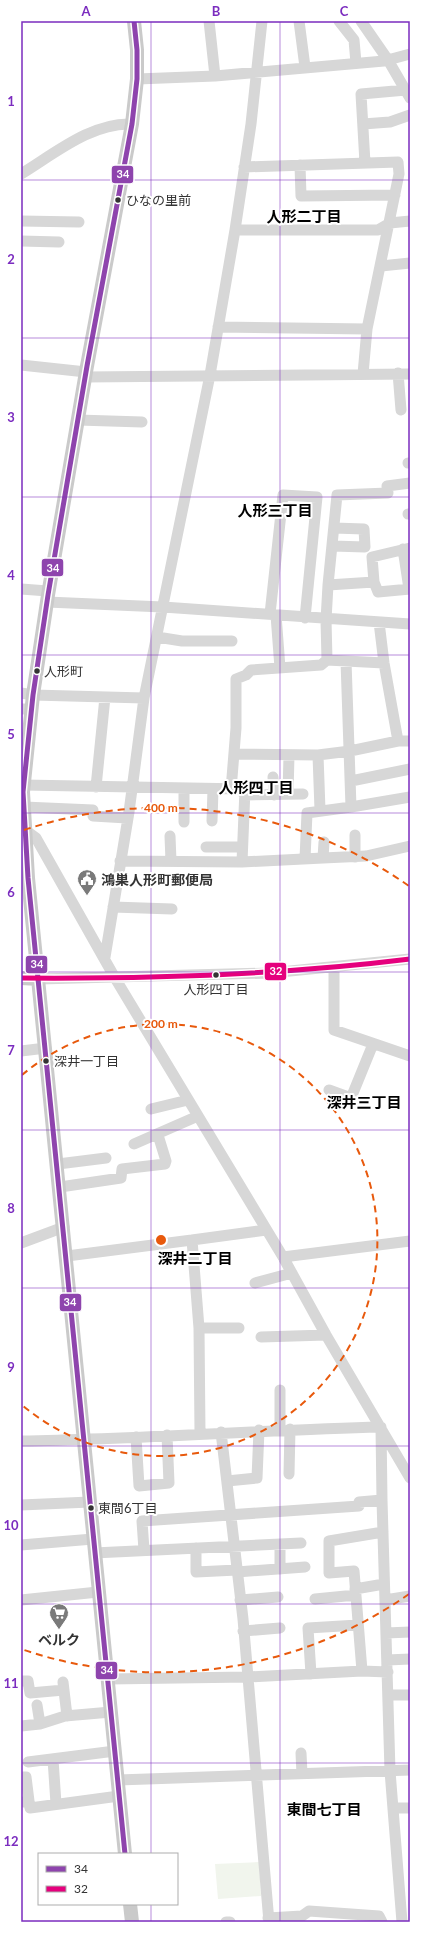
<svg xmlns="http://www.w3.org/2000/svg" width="431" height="1943" font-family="Lato,'Noto Sans JP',sans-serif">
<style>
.green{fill:#f1f5ed}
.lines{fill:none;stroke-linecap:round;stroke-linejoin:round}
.minor{stroke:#d7d7d7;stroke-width:11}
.major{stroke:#cacaca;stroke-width:14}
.bus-1-casing{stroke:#fff;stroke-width:8}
.bus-2-casing{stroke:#fff;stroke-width:8}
.bus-1{stroke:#8e44ad;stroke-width:5}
.bus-2{stroke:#e5007d;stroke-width:5}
.grid{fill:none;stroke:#7b2cbf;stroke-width:1;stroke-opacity:0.55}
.ring{fill:none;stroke:#e8590c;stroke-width:2;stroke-dasharray:7 5}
.bus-dot{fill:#333;stroke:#fff;stroke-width:1.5}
.labels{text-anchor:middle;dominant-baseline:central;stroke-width:4;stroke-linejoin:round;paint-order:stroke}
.bus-label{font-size:13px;fill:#333;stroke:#fff;text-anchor:start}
.poi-label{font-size:14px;font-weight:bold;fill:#333;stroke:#fff;text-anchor:start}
.neighbourhood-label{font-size:15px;font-weight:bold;fill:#000;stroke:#fff}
.centre{fill:#e8590c;stroke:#fff;stroke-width:2}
.ring-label{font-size:12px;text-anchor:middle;font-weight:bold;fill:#e8590c;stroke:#fff;stroke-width:4;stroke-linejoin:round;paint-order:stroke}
.line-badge{stroke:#fff;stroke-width:1.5}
.badge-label{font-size:11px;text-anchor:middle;font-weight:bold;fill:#fff}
.neatline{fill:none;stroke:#7b2cbf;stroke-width:1.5}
.grid-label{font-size:13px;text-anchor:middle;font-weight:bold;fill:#7b2cbf}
</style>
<rect width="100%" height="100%" fill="#fff"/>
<!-- green -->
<path class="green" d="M259,1862L261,1896L218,1899L215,1864Z"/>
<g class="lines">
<!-- minor -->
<path class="minor" d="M209,21L215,76
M299,21L305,67
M339,21L354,40L356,63
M361,21L388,60L410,98
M137,79L215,76L384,61L410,54
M363,124L390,122L410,115
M365,163L361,94L406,90
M300,165L301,196L395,195
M244,167L398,162L399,174L367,329L363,374
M21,174C54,154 92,122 132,124
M21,221L79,222
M235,230H378L390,223L410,221
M21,241L59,242
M381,266L410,263
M218,327L367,329
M21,365L86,372
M398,373L401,410
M85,377L410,374
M78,420L142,422
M408,463H410
M408,514H410
M333,546L365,547L364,529L334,528
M403,549L409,589
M374,582L378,592L410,589
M328,585L337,495L388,493L387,486L410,483
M21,589L48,591
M47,602L163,607L410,624
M270,614L283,495L317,497L305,618
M276,615L280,668
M379,622L384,663L398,741H410
M157,637L182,641H232
M327,660L326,620L328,585L374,582L372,557L410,548
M346,661L351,807L410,797
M21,693L33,695L144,698
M21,709H32
M234,754L318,755L350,751L398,741
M318,755L320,810
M273,777L274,795
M351,781L410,769
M23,785L245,789L242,862
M96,787L105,697
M231,790L236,728V679L246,675L251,670L321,665L327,660L384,663
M288,794L289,755
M244,795L303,794
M24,807L93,810V816L127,818
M212,821L213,789
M184,822V788
M25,830L36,838L115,978L283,1257L326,1335L410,1478
M355,835V857
M170,836L171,861
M206,847H242
M323,858L324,842
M305,859L307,813L351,807
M120,861L242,862L323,858L366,856L410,846
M113,907L172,909
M105,957L129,812L144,698L210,375L235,230L251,124L262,21
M334,967V1030L410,1056
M39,979L270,973L410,959
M21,1051L46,1048
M329,1090L351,1098L373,1044
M151,1109L188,1100
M134,1144L198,1116
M58,1164L106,1158
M60,1187L121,1178L122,1169L165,1164L166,1161L158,1135
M21,1243L64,1227
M67,1256L192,1240
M283,1257L410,1241
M255,1283L292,1273
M199,1328H239
M261,1337L326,1335
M381,1427L382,1500L390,1771L402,1922
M280,1430V1390
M221,1432L243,1619L269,1922
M200,1433L199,1328L192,1240L266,1230
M136,1437L139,1486L169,1483L167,1435
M21,1441C141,1439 261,1430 381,1427
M289,1474L290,1429
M227,1481L257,1478L259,1430
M21,1505L90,1502
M21,1545L93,1539
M196,1548V1572L237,1570
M144,1550L142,1521L359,1506V1502L382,1500
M94,1553L301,1543
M280,1569V1544
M237,1572L305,1567
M355,1589L384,1584
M315,1599L356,1595
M21,1600L98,1592
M240,1600L278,1597
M385,1600L410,1596
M243,1631L280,1628
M386,1633L410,1632
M387,1660L410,1659
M362,1671L354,1571L329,1573V1541L383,1532
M311,1674L308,1628L358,1625
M108,1679L248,1677L362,1671L388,1672
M21,1681H28L30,1693L64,1690
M63,1682L67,1716
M389,1695H410
M37,1705L40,1724
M21,1726L40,1724L65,1716L111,1712
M301,1753L302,1774
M53,1759L56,1804
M28,1762L115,1751
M21,1777H26L29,1801L23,1802
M118,1780L410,1770
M29,1801L30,1808L119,1796
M393,1808H410
M268,1918L302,1916L309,1911L379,1916L382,1922
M226,1922H230"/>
<!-- major -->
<path class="major" d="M21,978L39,979
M125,1854L28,878L23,792L33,695L48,595L87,366L132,124L137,79V50L134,21
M130,1904L132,1922"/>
<defs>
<path id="bus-1" d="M125,1854L28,878L23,792L33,695L48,595L87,366L132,124L137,79V50L134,21"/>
<path id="bus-2" d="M21,978C151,979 281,975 410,959"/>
</defs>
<!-- bus-1 casing -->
<use href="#bus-1" class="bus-1-casing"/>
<!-- bus-2 casing -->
<use href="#bus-2" class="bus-2-casing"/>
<!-- bus-1 -->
<use href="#bus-1" class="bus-1"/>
<!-- bus-2 -->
<use href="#bus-2" class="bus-2"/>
</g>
<!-- grid -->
<path class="grid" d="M151,21V1854M280,21V1922M21,180H410M21,338H410M21,497H410M21,655H410M21,813H410M21,972H410M21,1130H410M21,1288H410M21,1446H410M21,1604H410M21,1763H410M151,1904V1922"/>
<!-- distance rings -->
<g class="ring">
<path d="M22 1075A216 216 0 1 1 22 1405"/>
<path d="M409 1594A432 432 0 0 1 24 1650M24 830A432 432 0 0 1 409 886"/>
</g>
<!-- icons -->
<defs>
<symbol id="civic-pin" viewBox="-11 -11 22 30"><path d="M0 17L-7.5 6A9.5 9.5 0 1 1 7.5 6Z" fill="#7a7a7a" stroke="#fff"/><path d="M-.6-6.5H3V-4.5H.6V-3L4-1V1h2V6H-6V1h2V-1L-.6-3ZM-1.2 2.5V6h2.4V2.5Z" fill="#fff"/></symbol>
<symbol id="supermarket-pin" viewBox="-11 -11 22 30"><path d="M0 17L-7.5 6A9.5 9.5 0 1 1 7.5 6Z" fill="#7a7a7a" stroke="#fff"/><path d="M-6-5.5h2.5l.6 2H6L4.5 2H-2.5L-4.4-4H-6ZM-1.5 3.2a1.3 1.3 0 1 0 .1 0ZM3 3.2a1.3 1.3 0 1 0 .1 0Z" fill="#fff"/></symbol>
</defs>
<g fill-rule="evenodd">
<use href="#civic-pin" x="76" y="868" width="22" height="30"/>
<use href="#supermarket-pin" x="48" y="1602" width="22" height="30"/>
</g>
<!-- markers -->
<g class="bus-dot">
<circle cx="118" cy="200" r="3.5"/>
<circle cx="37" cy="671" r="3.5"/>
<circle cx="216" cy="975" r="3.5"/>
<circle cx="46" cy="1061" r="3.5"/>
<circle cx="91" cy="1508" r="3.5"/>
</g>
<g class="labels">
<!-- bus labels -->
<g class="bus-label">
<text x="126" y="200">ひなの里前</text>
<text x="44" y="671">人形町</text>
<text x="216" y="989" text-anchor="middle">人形四丁目</text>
<text x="54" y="1061">深井一丁目</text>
<text x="98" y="1508">東間6丁目</text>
</g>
<!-- poi labels -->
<g class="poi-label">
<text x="101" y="879">鴻巣人形町郵便局</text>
<text x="59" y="1639" text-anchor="middle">ベルク</text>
</g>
<!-- neighbourhood labels -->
<g class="neighbourhood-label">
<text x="304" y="216">人形二丁目</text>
<text x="275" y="510">人形三丁目</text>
<text x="256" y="787">人形四丁目</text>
<text x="364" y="1102">深井三丁目</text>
<text x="195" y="1258">深井二丁目</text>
<text x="324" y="1809">東間七丁目</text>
</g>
</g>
<circle cx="161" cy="1240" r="6" class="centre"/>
<g class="ring-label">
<text x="161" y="812">400 m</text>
<text x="161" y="1028">200 m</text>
</g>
<g class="line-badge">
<rect x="111" y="165" width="23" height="19" rx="4" fill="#8e44ad"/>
<rect x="41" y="558" width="23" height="19" rx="4" fill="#8e44ad"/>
<rect x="25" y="955" width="23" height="19" rx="4" fill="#8e44ad"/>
<rect x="264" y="962" width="23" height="19" rx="4" fill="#e5007d"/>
<rect x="59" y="1293" width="23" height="19" rx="4" fill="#8e44ad"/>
<rect x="95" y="1661" width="23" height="19" rx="4" fill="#8e44ad"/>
</g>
<g class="badge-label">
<text x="123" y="178">34</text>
<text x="53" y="572">34</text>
<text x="37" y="968">34</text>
<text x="276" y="975">32</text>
<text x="70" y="1306">34</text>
<text x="107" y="1674">34</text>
</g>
<!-- border -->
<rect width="431" height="1943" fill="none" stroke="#ffffff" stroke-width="44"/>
<!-- legend -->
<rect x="38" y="1853" width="140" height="52" fill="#ffffff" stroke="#adadad"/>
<rect x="46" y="1866" width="20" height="6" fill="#8e44ad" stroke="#adadad"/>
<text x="74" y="1873" font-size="12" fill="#333333">34</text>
<rect x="46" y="1886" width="20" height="6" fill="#e5007d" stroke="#adadad"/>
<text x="74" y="1893" font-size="12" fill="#333333">32</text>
<rect x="22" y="22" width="387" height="1899" class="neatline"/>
<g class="grid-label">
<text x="86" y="16">A</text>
<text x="216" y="16">B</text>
<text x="344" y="16">C</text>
<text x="11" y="106">1</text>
<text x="11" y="264">2</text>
<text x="11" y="422">3</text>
<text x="11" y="580">4</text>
<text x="11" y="739">5</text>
<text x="11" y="897">6</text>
<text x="11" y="1055">7</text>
<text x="11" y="1213">8</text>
<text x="11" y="1372">9</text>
<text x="11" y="1530">10</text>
<text x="11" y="1688">11</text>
<text x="11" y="1846">12</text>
</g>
</svg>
